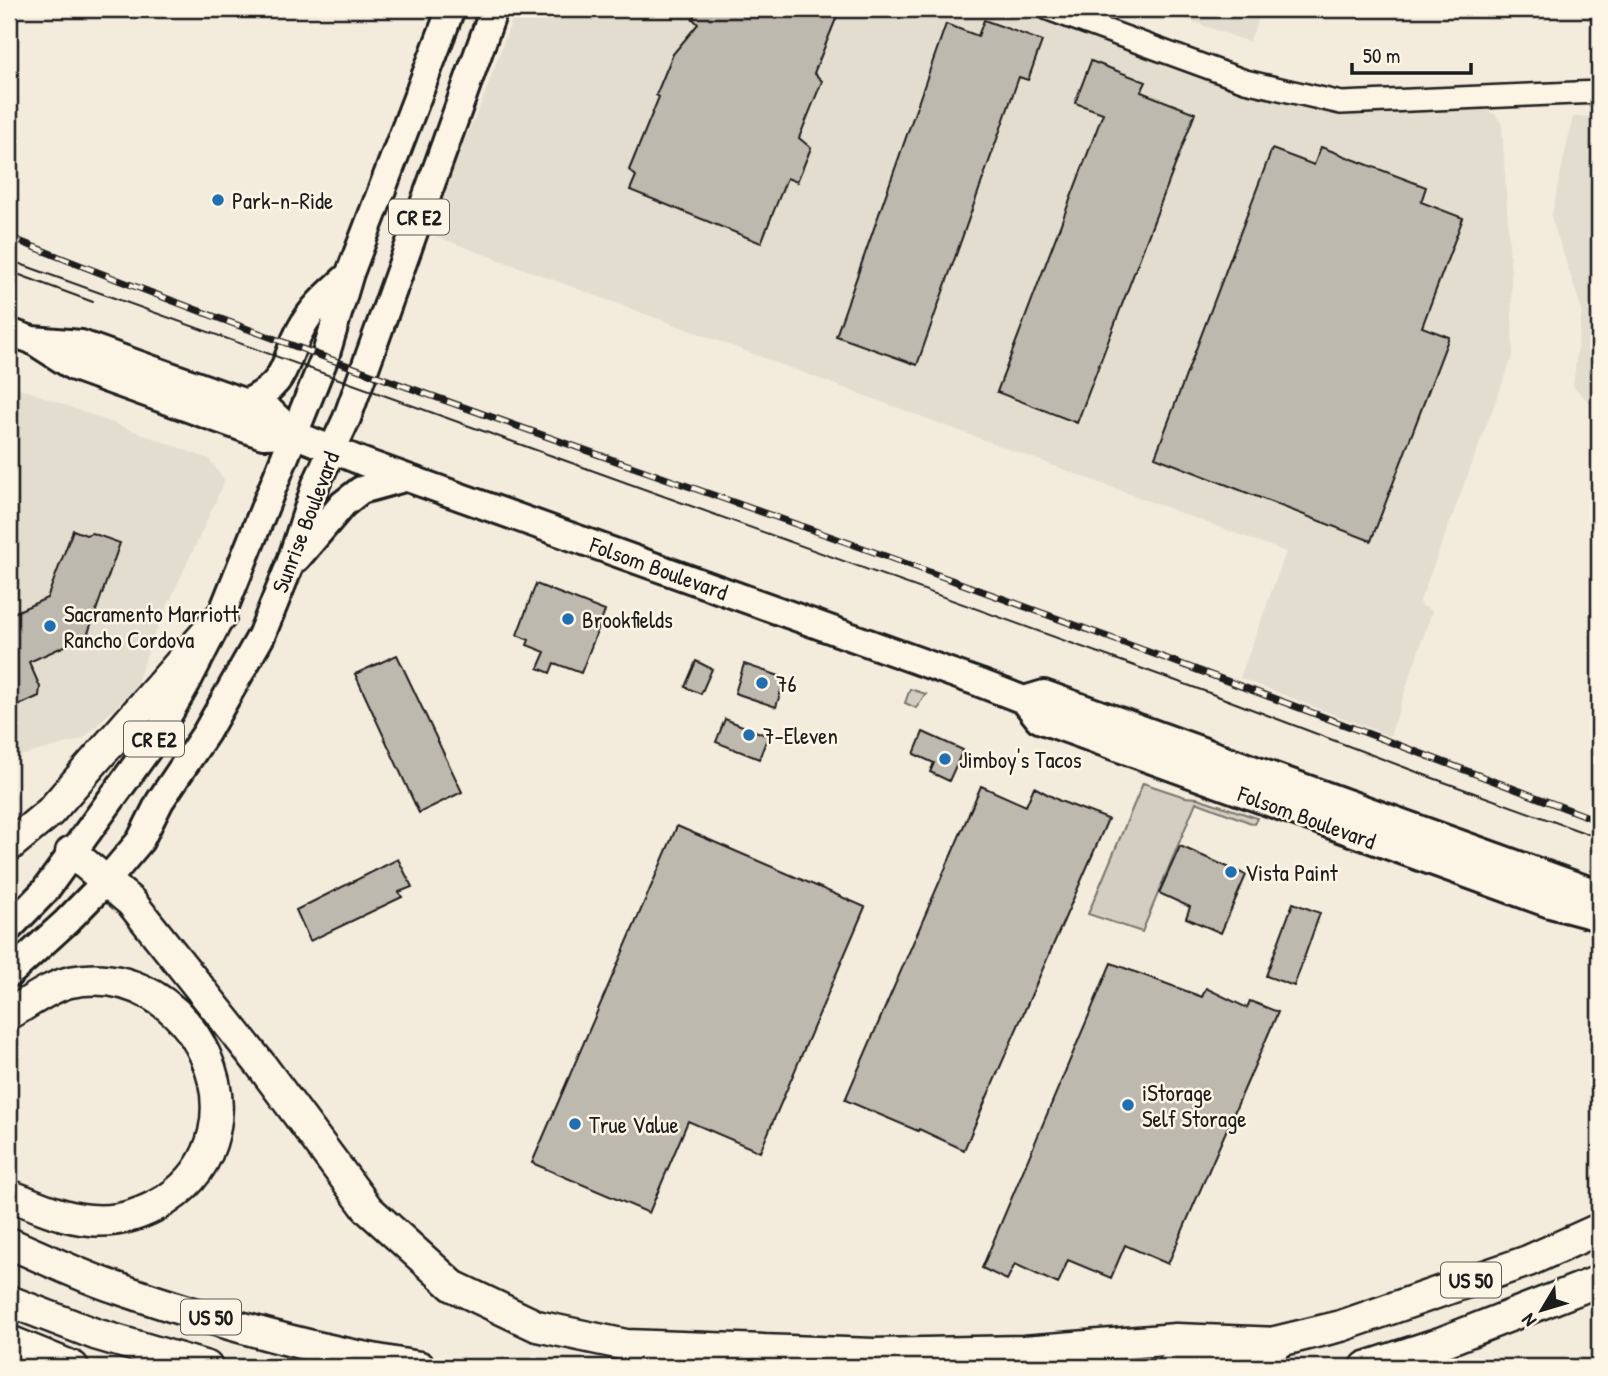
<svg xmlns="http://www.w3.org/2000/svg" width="1608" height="1376" font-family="'Patrick Hand',sans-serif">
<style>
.built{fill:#e3ddcf}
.green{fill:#d3cec1;stroke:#78756e;stroke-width:2}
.building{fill:#beb9ae;stroke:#1c1c1c;stroke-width:2}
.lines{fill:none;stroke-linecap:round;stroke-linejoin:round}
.minor-casing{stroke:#1c1c1c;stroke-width:26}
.major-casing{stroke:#1c1c1c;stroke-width:32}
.highway-casing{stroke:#1c1c1c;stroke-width:35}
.minor{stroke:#fcf5e5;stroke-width:21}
.major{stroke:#fcf5e5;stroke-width:26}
.highway{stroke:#fcf5e5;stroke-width:30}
.tram{stroke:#1c1c1c;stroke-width:2}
.rail-casing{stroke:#1c1c1c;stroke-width:7}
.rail{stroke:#fcf5e5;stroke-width:4.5;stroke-dasharray:13;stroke-linecap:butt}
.poi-dot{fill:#1f6fb2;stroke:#fcf5e5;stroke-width:2.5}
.labels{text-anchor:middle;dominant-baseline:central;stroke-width:5;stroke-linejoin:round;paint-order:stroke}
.shield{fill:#fcf5e5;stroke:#5f5d58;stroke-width:2}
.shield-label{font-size:21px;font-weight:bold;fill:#1c1c1c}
.poi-label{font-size:23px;fill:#1c1c1c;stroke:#fcf5e5;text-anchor:start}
.street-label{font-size:23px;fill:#1c1c1c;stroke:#fcf5e5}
</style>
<rect width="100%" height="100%" fill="#f3ecdd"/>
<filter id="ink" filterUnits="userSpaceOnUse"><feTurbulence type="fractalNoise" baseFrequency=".0143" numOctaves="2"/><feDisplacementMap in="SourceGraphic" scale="14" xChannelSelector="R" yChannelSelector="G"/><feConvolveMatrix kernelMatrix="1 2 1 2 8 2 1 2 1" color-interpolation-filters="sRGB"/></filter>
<g filter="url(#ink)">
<!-- built -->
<path class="built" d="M516,9H1026L1238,85L1373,110L1482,108L1495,114L1502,124L1511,276L1513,355L1419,604L1432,611L1390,736L1240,678L1286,552L427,233L453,164L481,104Z
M1158,9H1263L1249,42Z
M1599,116V412L1573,386L1582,310L1551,217L1573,117Z
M9,384L209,459L225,481L154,635L135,688L83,739L9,759Z"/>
<!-- green -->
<path class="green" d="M910,689L926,694L916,708L905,703Z
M1143,783L1185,797L1198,798L1257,818L1254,824L1196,802L1142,932L1088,914Z"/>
<!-- building -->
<path class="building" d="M697,9H840L814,73L822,81L799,138L811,148L797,182L787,178L761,243L630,190L636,176L629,170L659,97L656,95L673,54L698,24L693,19Z
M984,20L1042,41L1028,80L1019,77L917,365L836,336L946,24L978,36Z
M1091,61L1146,82L1141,92L1195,113L1077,423L997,392L1103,113L1075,103Z
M1321,147L1426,187L1421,202L1463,218L1422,327L1449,337L1371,541L1155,457L1272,149L1314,165Z
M73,530L86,535L92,533L120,543L87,636L29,662L40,687L39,696L9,710V615L47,598Z
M536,584L605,611L581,673L554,663L550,673L538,668L545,652L527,645L529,640L517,635Z
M397,655L462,792L419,813L355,674Z
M696,661L712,669L701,694L685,687Z
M744,664L785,678L776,707L735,693Z
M725,719L768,736L759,759L716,742Z
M923,732L963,750L949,781L930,772L934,763L914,754Z
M981,786L1026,806L1034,787L1060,801L1108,819L964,1150L919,1129L918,1131L845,1100Z
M677,826L865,907L760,1152L688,1121L649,1213L532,1163Z
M1180,846L1246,875L1221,933L1186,918L1190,907L1159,893Z
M398,859L412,887L399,892L402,897L310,941L296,910Z
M1293,903L1320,913L1294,986L1266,976Z
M1111,963L1202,997L1206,988L1247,1008L1250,1001L1278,1012L1168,1264L1125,1245L1111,1278L1068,1260L1058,1284L1015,1264L1007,1280L982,1268Z"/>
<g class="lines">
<defs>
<path id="minor" d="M1048,9L1245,81L1341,103L1599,92"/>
<path id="major" d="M9,332L32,340L74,367L263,435L294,434
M32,340L81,344L246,403L270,411L294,434L363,462L980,683L1024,700L1039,719L1550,904L1599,917
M246,403C291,381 281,364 302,327C313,306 332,291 349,275
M297,558L343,504L361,490L404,478
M1024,700L1044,694L1599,894
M9,928L44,892L152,743L186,684L221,616L325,357L350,273L451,9
M9,974L66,922L107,880L140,841L160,801L206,733L261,636L289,567L316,484L347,418L494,9"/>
<path id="highway" d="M9,846L50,812L221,616
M71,852L131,902L261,1065L368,1209L453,1286L537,1326L626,1345L874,1354L1024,1351L1176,1339L1279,1343
M9,1014C27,1004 49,987 70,982C194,957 274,1129 166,1200C143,1214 117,1223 90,1220C62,1218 35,1205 9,1195
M9,1243C44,1258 80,1276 117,1288C215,1322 317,1352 420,1367
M9,1301L95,1334L207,1367
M9,1341L73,1367
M1173,1367L1341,1326L1528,1261L1599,1229
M1366,1367L1440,1343L1599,1281"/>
</defs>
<!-- minor casing -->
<use href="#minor" class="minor-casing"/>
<!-- major casing -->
<use href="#major" class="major-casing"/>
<!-- highway casing -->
<use href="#highway" class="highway-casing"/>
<!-- minor -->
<use href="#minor" class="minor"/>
<!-- major -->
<use href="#major" class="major"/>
<!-- highway -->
<use href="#highway" class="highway"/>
<!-- tram -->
<path class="tram" d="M9,260L1204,691L1430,777L1599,838
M9,271L93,302"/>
<defs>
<path id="rail" d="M9,237C285,348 568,443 849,543C1100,633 1350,726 1599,821"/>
</defs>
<!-- rail casing -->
<use href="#rail" class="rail-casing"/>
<!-- rail -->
<use href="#rail" class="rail"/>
</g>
</g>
<!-- markers -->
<g class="poi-dot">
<circle cx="218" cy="200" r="7"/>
<circle cx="568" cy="619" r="7"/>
<circle cx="50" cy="626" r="7"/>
<circle cx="762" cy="683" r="7"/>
<circle cx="749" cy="735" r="7"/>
<circle cx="945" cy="759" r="7"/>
<circle cx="1231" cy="872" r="7"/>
<circle cx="1128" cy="1105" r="7"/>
<circle cx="575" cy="1124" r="7"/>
</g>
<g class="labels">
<!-- shield labels -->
<g class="shield">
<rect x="389" y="199.5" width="60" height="35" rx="5"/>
<rect x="124" y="721.5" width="60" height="35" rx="5"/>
<rect x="1441" y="1262.5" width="60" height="35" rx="5"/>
<rect x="181" y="1299.5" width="60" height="35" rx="5"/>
</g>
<g class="shield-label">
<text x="419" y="217">CR E2</text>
<text x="154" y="739">CR E2</text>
<text x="1471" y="1280">US 50</text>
<text x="211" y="1317">US 50</text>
</g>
<!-- poi labels -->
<g class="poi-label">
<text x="232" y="200">Park-n-Ride</text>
<text x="64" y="613">Sacramento Marriott<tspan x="64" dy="26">Rancho Cordova</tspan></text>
<text x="582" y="619">Brookfields</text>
<text x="776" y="683">76</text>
<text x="763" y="735">7-Eleven</text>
<text x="959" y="759">Jimboy's Tacos</text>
<text x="1245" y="872">Vista Paint</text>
<text x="1142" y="1092">iStorage<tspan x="1142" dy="26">Self Storage</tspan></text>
<text x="589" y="1124">True Value</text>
</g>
<!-- street labels -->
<g class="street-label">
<text transform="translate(305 522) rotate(-69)">Sunrise Boulevard</text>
<text transform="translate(659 568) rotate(20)">Folsom Boulevard</text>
<text transform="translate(1307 817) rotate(20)">Folsom Boulevard</text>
</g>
</g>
<!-- margin -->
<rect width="1608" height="1376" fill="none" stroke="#fcf5e5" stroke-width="35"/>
<rect x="18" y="18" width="1573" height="1341" fill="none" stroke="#1c1c1c" stroke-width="2.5" filter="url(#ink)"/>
<!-- north arrow -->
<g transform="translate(1542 1310) rotate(232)" stroke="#fcf5e5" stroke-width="5" paint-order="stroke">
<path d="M0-5L12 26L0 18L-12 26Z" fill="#1c1c1c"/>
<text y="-10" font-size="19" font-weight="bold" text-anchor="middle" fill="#1c1c1c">N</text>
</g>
<!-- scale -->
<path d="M1352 63v10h119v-10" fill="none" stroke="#1c1c1c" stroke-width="3.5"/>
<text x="1363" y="63" font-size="21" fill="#1c1c1c" stroke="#fcf5e5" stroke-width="5" paint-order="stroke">50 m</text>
</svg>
